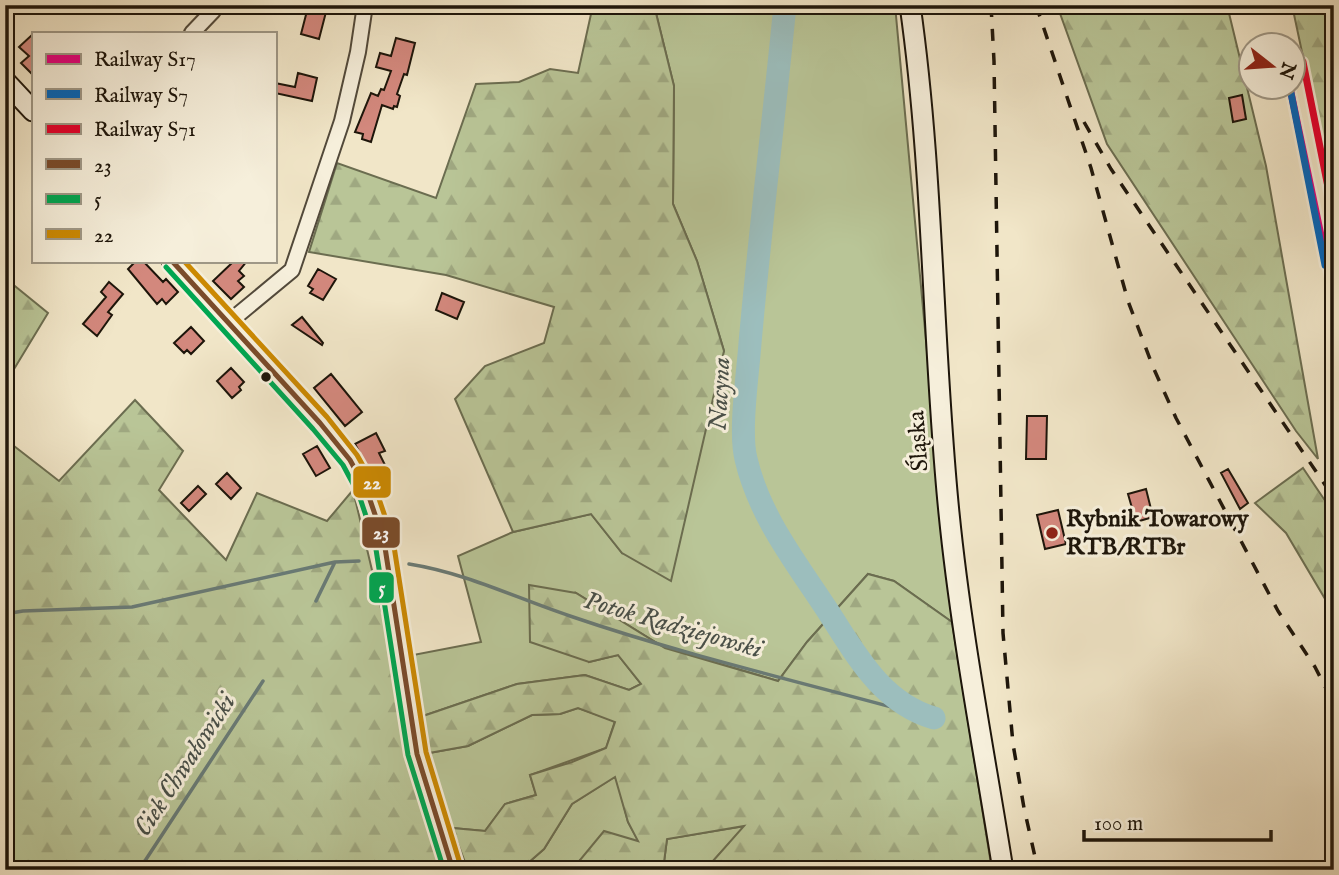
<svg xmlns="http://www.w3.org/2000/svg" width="1339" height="875" font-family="'IM FELL English',serif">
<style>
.grass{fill:#b9c597;stroke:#6b6d50;stroke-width:2}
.forest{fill:url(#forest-firs);stroke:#6b6d50;stroke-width:2}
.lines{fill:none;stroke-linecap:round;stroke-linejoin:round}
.stream{stroke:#697a75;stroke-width:3.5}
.river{stroke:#9cbebd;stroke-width:23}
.building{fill:#d3887d;stroke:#1d150a;stroke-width:2}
.street-casing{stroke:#52493a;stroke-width:18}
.secondary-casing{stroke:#1d150a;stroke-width:23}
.street{stroke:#f6efdb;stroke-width:14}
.secondary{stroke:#f6efdb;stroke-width:19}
.rail{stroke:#1d150a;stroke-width:3.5;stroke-dasharray:12 12;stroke-linecap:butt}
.bus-1-casing{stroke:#f6efdb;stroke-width:10}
.bus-2-casing{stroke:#f6efdb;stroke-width:10}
.bus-3-casing{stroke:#f6efdb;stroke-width:10}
.bus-1{stroke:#7a4b2a;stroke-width:5}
.bus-2{stroke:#00a651;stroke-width:5}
.bus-3{stroke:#cb8902;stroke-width:5}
.rail-1-casing{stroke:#f6efdb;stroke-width:12}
.rail-2-casing{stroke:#f6efdb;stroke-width:12}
.rail-3-casing{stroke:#f6efdb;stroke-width:12}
.rail-1{stroke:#e5007d;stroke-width:7}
.rail-2{stroke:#0065bd;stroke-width:7}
.rail-3{stroke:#e4002b;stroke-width:7}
.bus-dot{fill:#1d150a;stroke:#f6efdb;stroke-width:2.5}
.poi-dot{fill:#8f2418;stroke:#f6efdb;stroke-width:2.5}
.labels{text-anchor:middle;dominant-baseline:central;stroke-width:6;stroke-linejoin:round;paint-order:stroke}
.street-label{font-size:24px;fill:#1d150a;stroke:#f6efdb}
.poi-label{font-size:24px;font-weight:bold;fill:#1d150a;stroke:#f6efdb;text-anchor:start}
.water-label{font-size:26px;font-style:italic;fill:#495049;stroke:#f6efdb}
.line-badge{stroke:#f6efdb;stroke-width:2.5}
.badge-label{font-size:19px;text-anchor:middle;font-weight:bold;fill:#fff}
</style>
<defs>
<pattern id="forest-firs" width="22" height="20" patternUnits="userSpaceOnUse" patternTransform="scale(1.75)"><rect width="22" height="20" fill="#b9c597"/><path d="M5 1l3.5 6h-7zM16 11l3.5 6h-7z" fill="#9fa881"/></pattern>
</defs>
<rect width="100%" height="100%" fill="#f1e6c8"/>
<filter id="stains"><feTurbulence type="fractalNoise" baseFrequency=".00286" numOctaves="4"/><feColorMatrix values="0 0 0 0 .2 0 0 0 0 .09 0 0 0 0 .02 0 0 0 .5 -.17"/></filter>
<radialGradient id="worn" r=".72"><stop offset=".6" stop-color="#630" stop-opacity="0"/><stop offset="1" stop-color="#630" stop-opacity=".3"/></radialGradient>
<!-- grass -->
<path class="grass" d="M654,5H895L952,622L894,581L868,574L807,642L778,681L665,648L576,593L589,662L618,655L641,684L629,690L585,675L517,684L423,716L408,656L481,642L458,556L513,532L591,514L622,553L724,351L697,261L673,204L674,86Z
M578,708L615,721L606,748L530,775L536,795L505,804L485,831L452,828L429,753L468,746L532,715L560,714Z
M616,776L628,822L639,842L580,860L582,870H520L544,849L572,804Z
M745,826L705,870H663L667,839Z"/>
<!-- forest -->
<path class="forest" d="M593,5H654L674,86L673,204L697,261L724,351L671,581L622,553L591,514L513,532L455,399L485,366L544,343L554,307L446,275L309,252L337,163L436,198L476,84L519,82L550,69L578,73Z
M1057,5H1227L1266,166L1318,459L1296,431L1107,144Z
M1292,5H1334V203Z
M5,278L48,313L5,384Z
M135,400L183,451L159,490L226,560L257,493L327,521L353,490L443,870H5V439L59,481Z
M1303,468L1334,514V614L1286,533L1255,503Z
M868,574L894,581L952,622L992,870H705L744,826L667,839L663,870H582L580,860L604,831L638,841L628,822L615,777L572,804L544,849L520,870H468L452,828L485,831L505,804L536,795L530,775L572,762L606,748L615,722L578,708L560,714L532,715L468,746L429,753L423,716L517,684L585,675L629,690L641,684L618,655L589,662L530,642L529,585L576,593L665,648L778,681L807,642Z"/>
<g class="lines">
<!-- stream -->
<path class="stream" d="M409,564C466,573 516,598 570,616C687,656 809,684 928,717
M316,601L335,562
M5,614L23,611L132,607L335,562L359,561
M139,870L263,681"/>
<!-- river -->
<path class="river" d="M785,5C774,118 760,230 750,343C748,373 739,431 746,459C760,519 799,566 831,616C858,658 883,703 934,718"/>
</g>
<!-- building -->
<path class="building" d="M308,7L326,12L319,39L301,34Z
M33,34V75L21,63L29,56L19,47Z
M396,38L415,43L407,75L404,74L397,94L400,96L397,107L394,106L393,109L382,105L371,142L362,139L363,134L355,132L371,93L378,96L381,89L384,90L391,71L376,67L380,53L391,56Z
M298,73L317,78L312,101L275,93V83L295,87Z
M1242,95L1246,119L1233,122L1229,98Z
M136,261H143L163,282L166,279L178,292L166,304L162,299L157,304L128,269Z
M234,261H247L239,271L244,276L238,281L244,287L231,299L213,281Z
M318,269L336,279L323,300L310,293L313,289L308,286Z
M109,282L123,294L108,312L112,315L97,336L83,324L106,297L101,292Z
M442,293L464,302L457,319L436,310Z
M302,317L323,343L322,345L292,325Z
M191,327L204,341L191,354L187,350L184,353L174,343Z
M231,368L244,382L239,387L241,390L232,398L217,381Z
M331,374L362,412L345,426L314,388Z
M1027,416H1047L1046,459H1026Z
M376,433L385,451L379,453L386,467L371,474L355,444Z
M317,446L330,468L316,476L303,454Z
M1228,469L1248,503L1240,509L1221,473Z
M227,473L241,488L231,499L216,484Z
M198,486L206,494L189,511L181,503Z
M1146,489L1153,517L1136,522L1128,494Z
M1058,510L1066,544L1045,549L1037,515Z"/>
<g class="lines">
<defs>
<path id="street" d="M192,33L213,11L215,5
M228,323L292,270L342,121L358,52L365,5"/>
<path id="secondary" d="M910,5C934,174 932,344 949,513C961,633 984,751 1003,870
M5,81L33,111
M172,261L320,423L350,460L367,491L384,541L417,754L453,870"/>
</defs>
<!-- street casing -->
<use href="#street" class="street-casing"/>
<!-- secondary casing -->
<use href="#secondary" class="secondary-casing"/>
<!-- street -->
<use href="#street" class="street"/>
<!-- secondary -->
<use href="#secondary" class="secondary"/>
<!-- rail -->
<path class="rail" d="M991,5L994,61L1003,633L1013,744L1024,808L1038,870
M1036,5L1091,168L1128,301L1153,367L1176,418L1278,611L1315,667L1334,704
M1084,122L1111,169L1334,498"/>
<defs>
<path id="bus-1" d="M172,261L320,423L350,460L367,491L384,541L417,754L453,870"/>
<path id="bus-2" d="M166,267L313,429L343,465L359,495L375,543L408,755L444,870"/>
<path id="bus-3" d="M184,261L327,417L357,455L375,487L393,540L426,752L461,867"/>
</defs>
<!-- bus-1 casing -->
<use href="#bus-1" class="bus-1-casing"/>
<!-- bus-2 casing -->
<use href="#bus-2" class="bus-2-casing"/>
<!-- bus-3 casing -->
<use href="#bus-3" class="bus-3-casing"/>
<!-- bus-1 -->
<use href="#bus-1" class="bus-1"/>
<!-- bus-2 -->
<use href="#bus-2" class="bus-2"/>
<!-- bus-3 -->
<use href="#bus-3" class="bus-3"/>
<defs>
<path id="rail-1" d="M1290,88L1334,297"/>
<path id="rail-2" d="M1290,88L1325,265"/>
<path id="rail-3" d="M1303,62L1334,217"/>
</defs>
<!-- rail-1 casing -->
<use href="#rail-1" class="rail-1-casing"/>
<!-- rail-2 casing -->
<use href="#rail-2" class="rail-2-casing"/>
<!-- rail-3 casing -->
<use href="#rail-3" class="rail-3-casing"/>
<!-- rail-1 -->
<use href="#rail-1" class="rail-1"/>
<!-- rail-2 -->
<use href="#rail-2" class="rail-2"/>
<!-- rail-3 -->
<use href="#rail-3" class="rail-3"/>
</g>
<!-- markers -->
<circle class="bus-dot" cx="266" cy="377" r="6"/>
<circle class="poi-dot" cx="1052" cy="533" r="7"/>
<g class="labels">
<!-- street labels -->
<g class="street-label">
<text transform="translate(919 441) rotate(-94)">Śląska</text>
</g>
<!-- poi labels -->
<g class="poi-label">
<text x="1066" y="519">Rybnik Towarowy<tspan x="1066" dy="28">RTB/RTBr</tspan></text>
</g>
<!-- water labels -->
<g class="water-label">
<text transform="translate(720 394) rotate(-87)">Nacyna</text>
<text transform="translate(673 625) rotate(16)">Potok Radziejowski</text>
<text transform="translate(185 765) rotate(-57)">Ciek Chwałowicki</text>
</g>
</g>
<g class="line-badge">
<rect x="352" y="465" width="40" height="34" rx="7" fill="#cb8902"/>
<rect x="361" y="516" width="40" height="33" rx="7" fill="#7a4b2a"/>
<rect x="368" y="571" width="27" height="33" rx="7" fill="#00a651"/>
</g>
<g class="badge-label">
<text x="372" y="489">22</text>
<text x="381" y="539">23</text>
<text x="382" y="594">5</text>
</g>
<!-- margin -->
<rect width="1339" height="875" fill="none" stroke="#f1e6c8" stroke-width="28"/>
<rect x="7" y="7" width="1325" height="861" fill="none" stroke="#1d150a" stroke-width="3.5"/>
<rect x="14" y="14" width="1311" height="847" fill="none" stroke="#1d150a" stroke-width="2"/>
<!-- legend -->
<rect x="32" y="32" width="245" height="231" fill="#f6efdb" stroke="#9f9887" stroke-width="2"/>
<rect x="46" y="54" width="35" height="10" fill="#e5007d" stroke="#9f9887" stroke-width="2"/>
<text x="94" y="66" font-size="21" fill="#1d150a">Railway S17</text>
<rect x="46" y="89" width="35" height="10" fill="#0065bd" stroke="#9f9887" stroke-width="2"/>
<text x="94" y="102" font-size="21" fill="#1d150a">Railway S7</text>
<rect x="46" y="124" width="35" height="10" fill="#e4002b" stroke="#9f9887" stroke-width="2"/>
<text x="94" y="136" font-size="21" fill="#1d150a">Railway S71</text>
<rect x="46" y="159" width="35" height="10" fill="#7a4b2a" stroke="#9f9887" stroke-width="2"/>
<text x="94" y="172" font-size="21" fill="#1d150a">23</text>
<rect x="46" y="194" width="35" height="10" fill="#00a651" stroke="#9f9887" stroke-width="2"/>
<text x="94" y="206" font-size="21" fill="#1d150a">5</text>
<rect x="46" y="229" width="35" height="10" fill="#cb8902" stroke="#9f9887" stroke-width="2"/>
<text x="94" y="242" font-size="21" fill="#1d150a">22</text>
<!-- north arrow -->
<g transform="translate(1272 66) rotate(107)"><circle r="33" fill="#f6efdb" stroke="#9f9887" stroke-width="2"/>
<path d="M0-5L12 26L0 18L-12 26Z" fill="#8f2418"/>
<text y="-10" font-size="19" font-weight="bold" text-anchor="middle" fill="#1d150a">N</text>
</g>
<!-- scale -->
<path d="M1084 830v10h187v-10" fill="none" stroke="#1d150a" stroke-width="3.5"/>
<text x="1094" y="830" font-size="21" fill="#1d150a" stroke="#f6efdb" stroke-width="5" paint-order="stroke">100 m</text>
<rect width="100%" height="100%" filter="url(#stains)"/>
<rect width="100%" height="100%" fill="url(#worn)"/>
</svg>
